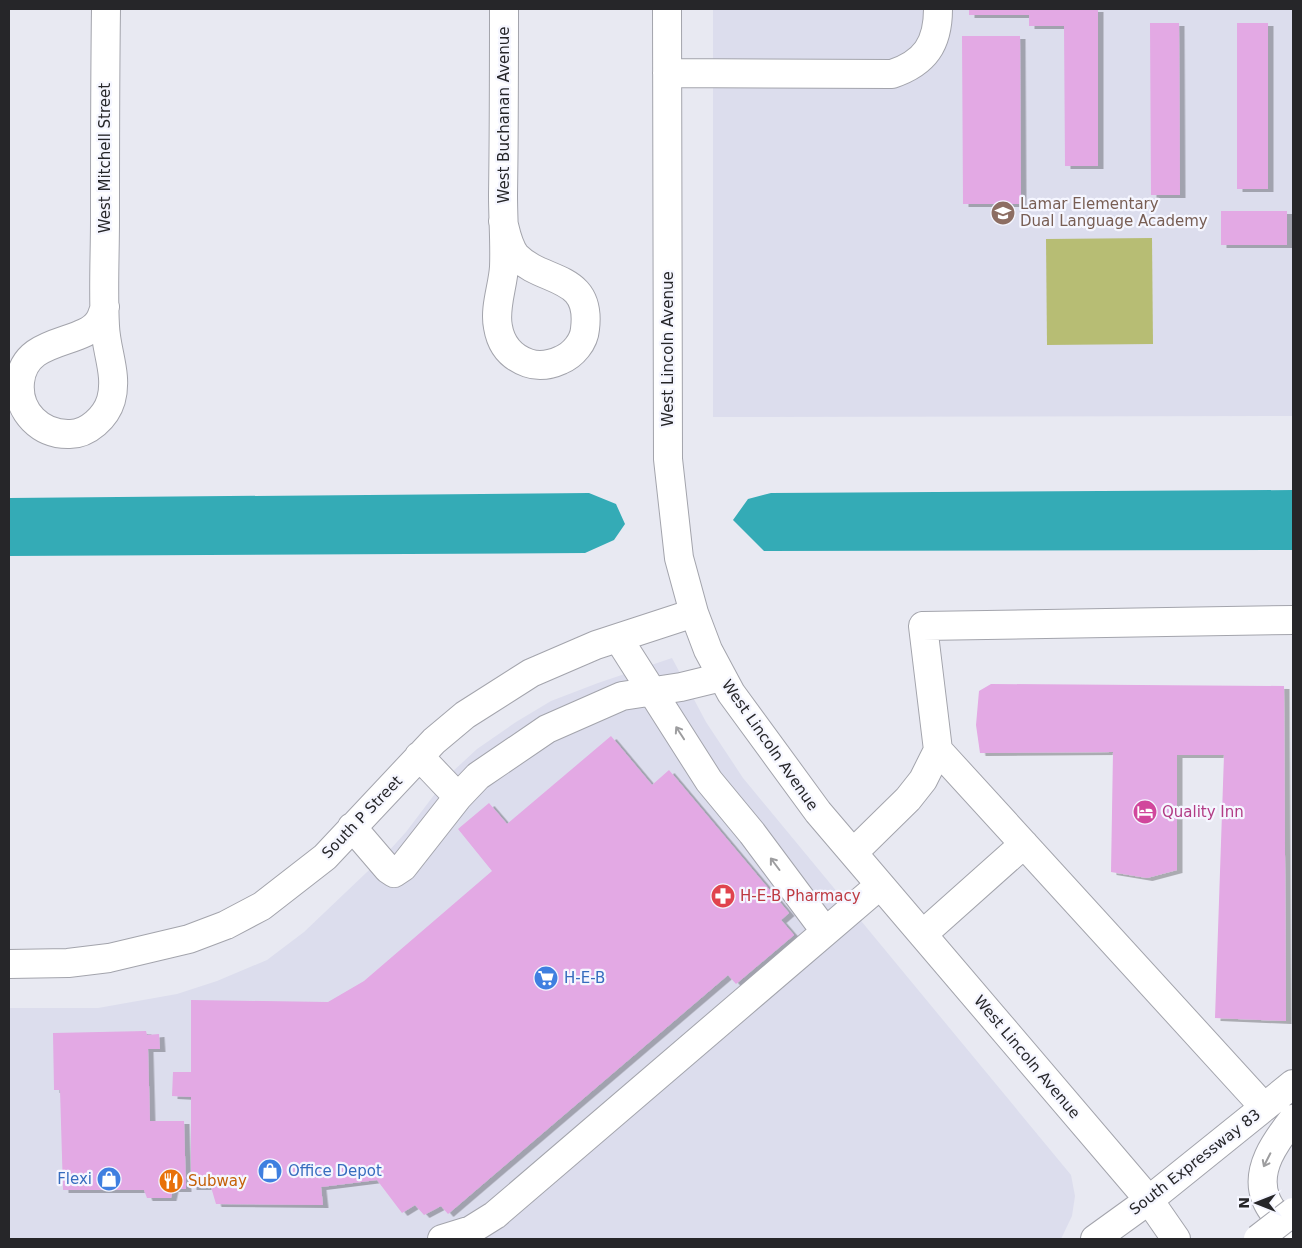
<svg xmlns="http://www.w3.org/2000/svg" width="1302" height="1248" font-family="'DejaVu Sans',sans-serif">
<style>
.built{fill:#dcdded}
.green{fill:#b7bd74}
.water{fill:#34abb6}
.building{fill:#e3a9e4;filter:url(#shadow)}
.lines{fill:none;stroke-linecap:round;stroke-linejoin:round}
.minor-casing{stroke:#a3a4ac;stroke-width:30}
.major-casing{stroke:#a3a4ac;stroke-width:30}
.minor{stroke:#fff;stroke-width:28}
.major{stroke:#fff;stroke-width:28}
.highway-bridge-casing{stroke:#a3a4ac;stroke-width:30;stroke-linecap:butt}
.highway-bridge{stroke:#fff;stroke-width:28}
.oneway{stroke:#9d9d9f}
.labels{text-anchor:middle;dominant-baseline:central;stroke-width:4.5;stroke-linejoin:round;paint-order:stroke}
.street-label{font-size:15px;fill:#262629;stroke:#f5f6ff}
.education-label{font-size:15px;fill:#785e54;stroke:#f5f6ff;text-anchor:start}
.hotel-label{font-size:15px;fill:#b23c85;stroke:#f5f6ff;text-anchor:start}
.health-label{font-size:15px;fill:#be3a42;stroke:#f5f6ff;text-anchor:start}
.shop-label{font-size:15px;fill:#366cbe;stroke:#f5f6ff;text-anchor:start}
.food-label{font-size:15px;fill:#c56008;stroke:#f5f6ff;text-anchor:start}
</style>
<defs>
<filter id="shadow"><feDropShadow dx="5.5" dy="3" stdDeviation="0" flood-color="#0004"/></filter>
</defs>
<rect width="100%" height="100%" fill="#e8e9f2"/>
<!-- built -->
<path class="built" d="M713,9H1293V416L713,417Z
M672,658L706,722L743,778L1071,1175L1075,1196L1072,1216L1061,1239H9V1008H98L177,994L217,981L267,960L304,932L387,853L406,832L450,774L477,749L516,722L551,701L598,683Z"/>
<!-- green -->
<path class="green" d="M1152,238L1153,344L1047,345L1046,239Z"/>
<!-- water -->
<path class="water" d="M1293,490V550L764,551L733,520L748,499L771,493Z
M589,493L616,504L625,524L614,540L585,553L9,556V498Z"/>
<!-- building -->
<path class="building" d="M969,9H1098V166H1065L1064,26H1029V15H969Z
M1150,23H1179L1180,195H1151Z
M1237,23H1268V189H1237Z
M962,36H1020L1021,204H963Z
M1221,211H1287V245H1221Z
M991,684L1284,686L1286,1021L1215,1018L1224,755H1177V870L1147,878L1111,872L1113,752L980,753L976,725L979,691Z
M611,736L652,785L669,770L789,913L781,920L794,935L736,984L728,975L448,1214L441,1206L424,1215L415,1205L402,1213L377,1180L321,1187L323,1205L216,1204L211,1187H191V1097L172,1096L173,1072H191V1000L328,1002L364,981L492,871L458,829L489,803L507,824Z
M146,1031L147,1035L159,1034L160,1049H148L150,1121H184L186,1189H173L171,1198H147L144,1190H63L60,1090H54L53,1033Z"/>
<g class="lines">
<defs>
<path id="minor" d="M667,9L668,459L679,558L694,613L708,650L731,693L818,812L1149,1200L1176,1239
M667,73L892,74C925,63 938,44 938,9
M503,221C506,233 508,246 516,256C543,284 592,273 585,329C584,342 573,355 561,360C550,365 539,367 528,363C511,357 501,345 498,327C494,308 503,286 504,267C505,243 503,219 503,195C504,133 504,71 504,9
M105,307C103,311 102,317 99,321C83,346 24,336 20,382C17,412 41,435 70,434C88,434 106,417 111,400C118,375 106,351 105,326C103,291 105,255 105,220C105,150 105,79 106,9
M618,638L709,781L752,833L825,931
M938,750L923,626L1293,620
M419,756L458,797
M352,827L388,869L394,873L403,867L458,797L478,776L547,729L622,696L681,687L722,677
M853,853L908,799L923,780L938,750L1264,1107
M923,934L1024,844
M9,964L68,963L109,958L189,939L226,925L262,906L325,857L434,741L465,715L531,673L596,645L694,613
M442,1239L471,1230L495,1215L880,885"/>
<path id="major" d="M1293,1119C1276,1141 1254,1170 1266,1199C1270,1211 1285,1226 1293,1237
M1095,1239L1149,1200L1293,1084"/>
</defs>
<!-- minor casing -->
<use href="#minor" class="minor-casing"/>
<!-- major casing -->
<use href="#major" class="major-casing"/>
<!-- minor -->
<use href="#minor" class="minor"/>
<!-- major -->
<use href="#major" class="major"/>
<defs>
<path id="highway-bridge" d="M1258,1239L1293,1212"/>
</defs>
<!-- highway-bridge casing -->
<use href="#highway-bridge" class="highway-bridge-casing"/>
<!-- highway-bridge -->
<use href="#highway-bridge" class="highway-bridge"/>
</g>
<!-- one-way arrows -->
<defs><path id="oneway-shaft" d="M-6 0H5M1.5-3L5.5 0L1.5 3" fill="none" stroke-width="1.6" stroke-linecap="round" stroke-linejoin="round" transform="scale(1.25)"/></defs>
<g class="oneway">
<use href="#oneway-shaft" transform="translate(680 733) rotate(-123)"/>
<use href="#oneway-shaft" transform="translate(775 864) rotate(-127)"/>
<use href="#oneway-shaft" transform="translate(1267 1160) rotate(117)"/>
</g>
<!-- icons -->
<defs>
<symbol id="school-disc" viewBox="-11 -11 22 22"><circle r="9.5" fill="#8d6e63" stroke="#f5f6ff"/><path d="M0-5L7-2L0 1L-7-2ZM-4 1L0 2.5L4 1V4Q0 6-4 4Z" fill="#fff"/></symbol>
<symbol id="hotel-disc" viewBox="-11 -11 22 22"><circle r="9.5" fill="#d1479c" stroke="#f5f6ff"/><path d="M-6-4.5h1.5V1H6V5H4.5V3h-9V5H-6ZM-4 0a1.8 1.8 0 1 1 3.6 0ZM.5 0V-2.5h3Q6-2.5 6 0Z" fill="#fff"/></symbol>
<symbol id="pharmacy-disc" viewBox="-11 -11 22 22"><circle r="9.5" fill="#e0444e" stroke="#f5f6ff"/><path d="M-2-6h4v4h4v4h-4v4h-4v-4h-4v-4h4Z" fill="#fff"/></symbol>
<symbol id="supermarket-disc" viewBox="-11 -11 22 22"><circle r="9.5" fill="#3f7fe0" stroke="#f5f6ff"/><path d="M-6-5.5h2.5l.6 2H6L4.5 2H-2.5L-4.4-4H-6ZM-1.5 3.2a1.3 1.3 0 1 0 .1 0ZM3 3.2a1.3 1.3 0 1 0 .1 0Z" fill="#fff"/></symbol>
<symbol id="shop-disc" viewBox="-11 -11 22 22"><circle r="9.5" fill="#3f7fe0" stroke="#f5f6ff"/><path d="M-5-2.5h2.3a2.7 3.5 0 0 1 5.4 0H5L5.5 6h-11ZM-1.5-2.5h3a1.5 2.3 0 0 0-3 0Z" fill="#fff"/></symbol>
<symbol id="restaurant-disc" viewBox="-11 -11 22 22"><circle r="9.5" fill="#e8710a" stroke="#f5f6ff"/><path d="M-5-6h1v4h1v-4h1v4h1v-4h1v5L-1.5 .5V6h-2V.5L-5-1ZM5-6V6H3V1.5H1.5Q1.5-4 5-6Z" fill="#fff"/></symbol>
</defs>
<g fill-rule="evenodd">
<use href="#school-disc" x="989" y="199" width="28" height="28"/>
<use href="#hotel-disc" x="1131" y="798" width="28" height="28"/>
<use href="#pharmacy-disc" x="709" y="882" width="28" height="28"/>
<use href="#supermarket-disc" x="532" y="964" width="28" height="28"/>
<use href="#shop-disc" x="256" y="1157" width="28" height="28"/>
<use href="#shop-disc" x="95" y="1165" width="28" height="28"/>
<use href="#restaurant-disc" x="157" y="1167" width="28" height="28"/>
</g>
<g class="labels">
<!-- street labels -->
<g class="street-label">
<text transform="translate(504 115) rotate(-90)">West Buchanan Avenue</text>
<text transform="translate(105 158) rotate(-90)">West Mitchell Street</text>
<text transform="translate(668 349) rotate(-90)">West Lincoln Avenue</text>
<text transform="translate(770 745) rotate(55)">West Lincoln Avenue</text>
<text transform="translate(362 817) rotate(-46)">South P Street</text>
<text transform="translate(1027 1057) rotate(50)">West Lincoln Avenue</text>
<text transform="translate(1195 1162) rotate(-38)">South Expressway 83</text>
</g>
<!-- education labels -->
<g class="education-label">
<text x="1020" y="204">Lamar Elementary<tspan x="1020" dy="17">Dual Language Academy</tspan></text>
</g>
<!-- hotel labels -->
<g class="hotel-label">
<text x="1162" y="812">Quality Inn</text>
</g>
<!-- health labels -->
<g class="health-label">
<text x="740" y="896">H-E-B Pharmacy</text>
</g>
<!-- shop labels -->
<g class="shop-label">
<text x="564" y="978">H-E-B</text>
<text x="288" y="1171">Office Depot</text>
<text x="92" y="1179" text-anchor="end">Flexi</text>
</g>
<!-- food labels -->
<g class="food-label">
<text x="188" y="1181">Subway</text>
</g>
</g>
<!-- border -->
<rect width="1302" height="1248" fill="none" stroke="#262629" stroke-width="20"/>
<!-- north arrow -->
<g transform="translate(1257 1203) rotate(270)" stroke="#f5f6ff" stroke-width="4" paint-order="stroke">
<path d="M0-4L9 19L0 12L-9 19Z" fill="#262629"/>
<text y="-8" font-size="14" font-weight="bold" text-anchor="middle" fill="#262629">N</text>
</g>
</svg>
